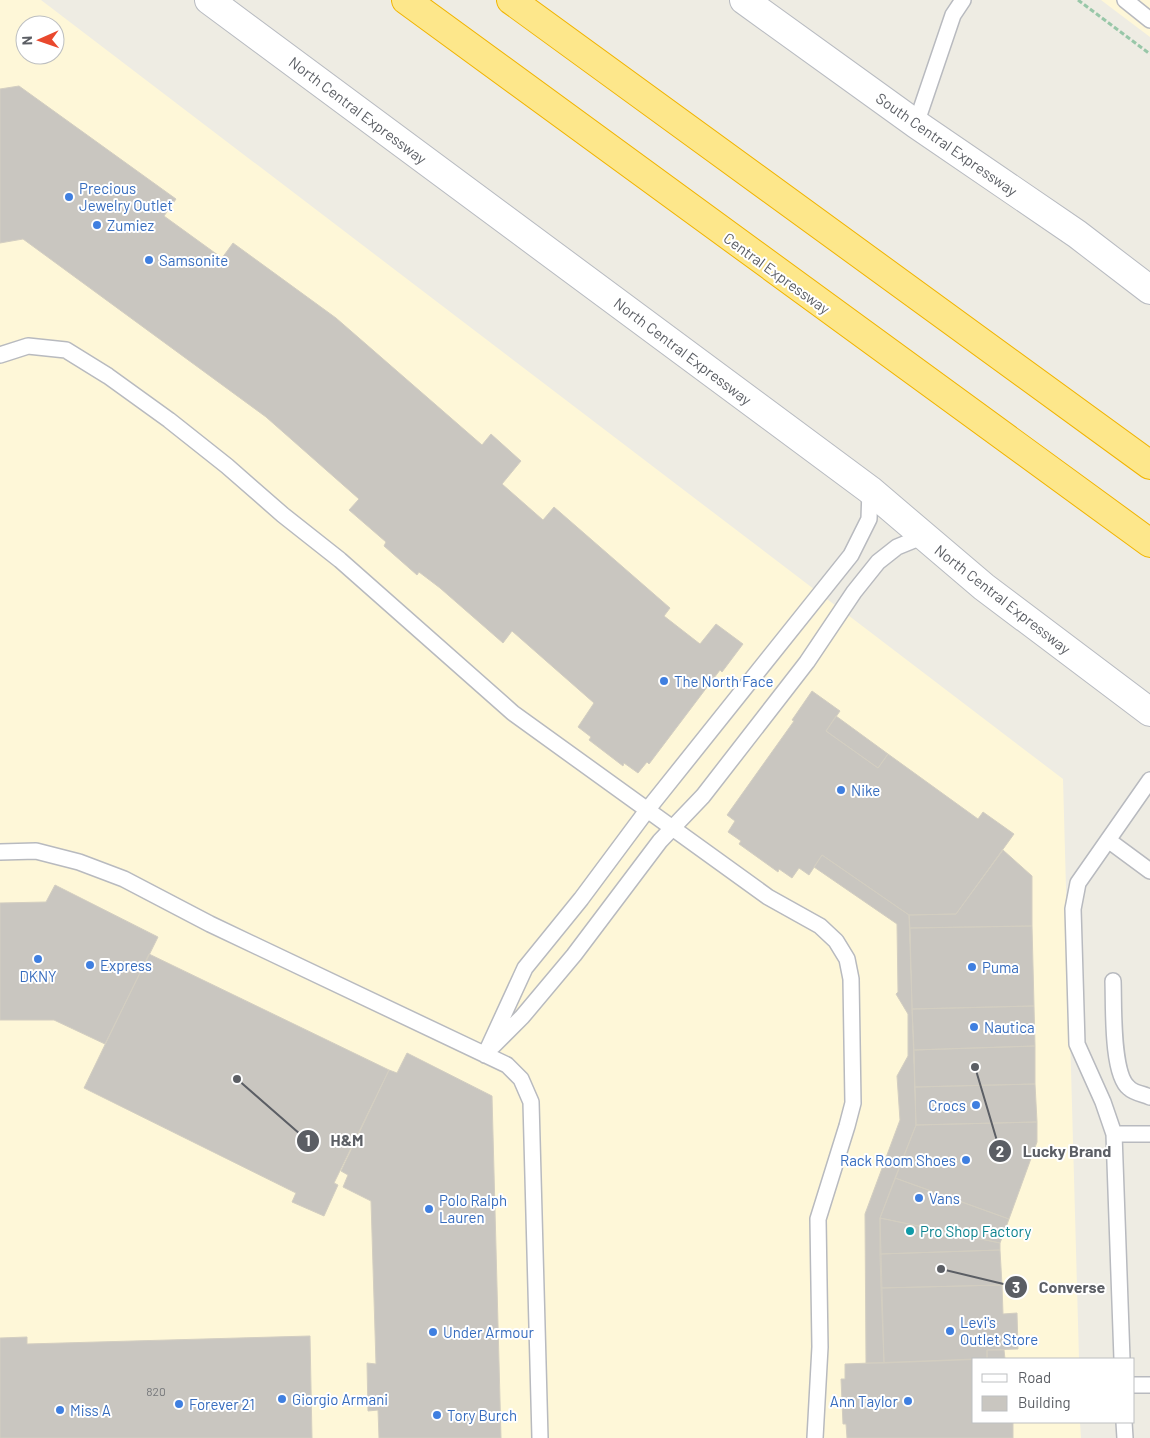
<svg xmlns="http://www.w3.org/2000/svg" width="1150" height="1438" font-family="Barlow,sans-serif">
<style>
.commercial{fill:#fef7d8;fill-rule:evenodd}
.building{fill:#c9c6c0;stroke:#d3cec1}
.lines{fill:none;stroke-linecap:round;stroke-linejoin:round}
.lane-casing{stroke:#b8babf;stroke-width:18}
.secondary-casing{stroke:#b8bbc1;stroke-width:30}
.highway-casing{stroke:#f1b400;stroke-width:30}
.path{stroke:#98c7a8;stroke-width:3;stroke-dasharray:5 2.5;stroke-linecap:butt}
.lane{stroke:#fff;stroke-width:15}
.secondary{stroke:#fff;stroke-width:28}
.highway{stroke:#fde78b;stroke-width:28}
.shop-dot{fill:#3f7fe0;stroke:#fff;stroke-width:2}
.culture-dot{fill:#0f9aa8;stroke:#fff;stroke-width:2}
.labels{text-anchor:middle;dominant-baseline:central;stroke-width:4;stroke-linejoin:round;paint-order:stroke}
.number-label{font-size:12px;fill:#76787b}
.street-label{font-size:15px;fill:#5b5e64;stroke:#fff}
.shop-label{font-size:15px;fill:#366cbe;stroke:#fff;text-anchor:start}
.culture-label{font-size:15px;fill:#0d838f;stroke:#fff;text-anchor:start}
.leader{fill:none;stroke:#5b5e64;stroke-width:2}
.callout-dot{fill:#5b5e64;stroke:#fff;stroke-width:2}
.mark-label{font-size:15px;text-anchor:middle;font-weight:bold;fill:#fff}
.callout-label{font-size:16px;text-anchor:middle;font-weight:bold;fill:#5b5e64;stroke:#fff;stroke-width:4;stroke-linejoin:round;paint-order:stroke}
</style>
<rect width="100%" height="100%" fill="#eeece3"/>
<!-- commercial -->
<path class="commercial" d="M0,0H41L1063,779L1079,1359H974V1422H1080L1081,1438H0ZM25,25H55V55H25Z
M1101,0H1150V37Z"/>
<!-- building -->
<path class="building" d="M19,86L176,199L164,216L222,258L233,243L336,318L482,445L491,434L521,461L502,484L543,520L554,507L670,608L664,616L700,644L716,624L743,644L722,672L720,670L649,764L647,762L638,773L624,763L623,766L589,740L591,737L578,727L594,703L512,631L503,643L440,588L419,572L417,575L384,546L386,542L349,510L359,499L266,417L23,239L0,243V89Z
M812,691L840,711L826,731L878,768L888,754L978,819L983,812L1014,834L956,914L909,915L822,855L809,875L799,868L792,878L779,869L778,872L739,844L741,841L728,832L735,821L727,815L794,721L792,720Z
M836,716L888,754L878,768L826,731Z
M1003,850L1032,876V926L910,928L909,915L956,914Z
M822,855L909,915L916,1125L880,1218L884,1363H866L865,1214L900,1120L897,1076L908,1056V1014L896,994L898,992L897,924L814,867Z
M55,885L158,937L105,1044L54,1020H0V903L46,902Z
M1032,926L1034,1006L912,1009L910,928Z
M149,954L389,1070L334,1183L338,1185L324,1216L292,1202L296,1193L84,1088Z
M1034,1006L1035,1046L914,1050L912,1009Z
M1035,1046V1084L915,1087L914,1050Z
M407,1053L492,1096L501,1438H379L378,1410L368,1411L367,1363L376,1364L371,1201L343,1187L348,1175L341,1171L389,1070L397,1073Z
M1035,1084L1037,1122L916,1125L915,1087Z
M1037,1122V1142L1009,1219L895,1178L916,1125Z
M895,1178L1009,1219L1000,1243L880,1218Z
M880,1218L1000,1243V1250L880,1254Z
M1000,1250L1002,1285L881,1288L880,1254Z
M1002,1285L1003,1314L1017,1313L1018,1349L987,1350V1359L884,1363L881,1288Z
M310,1336L312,1438H0V1338L27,1337V1344Z
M987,1350H1004L1005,1359H987Z
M974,1359V1422H1013V1438H847L846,1424H843L841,1379H845V1364Z"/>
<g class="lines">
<defs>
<path id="lane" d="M1125,0L1150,20
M916,124L953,15L963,0
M0,355L28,346L66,350L108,376L169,420L227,466L283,515L340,560L513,713L768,897L820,926L836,941L847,959L851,979L853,1103L847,1126L818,1219L820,1347L815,1438
M1108,840L1150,871
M0,852L36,851L79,862L124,879L210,924L507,1065L521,1079L531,1102L540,1438
M1113,981C1114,1003 1111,1074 1129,1088C1134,1093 1143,1094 1150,1097
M493,1046L522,1017L574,955L660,841L703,796L807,662L854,592L878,562L897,547L924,536
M485,1055L525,968L581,899L648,809L851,555L869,519L870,490
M1114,1134H1150
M1122,1359L1114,1134L1103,1102L1077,1044L1073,909L1078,883L1150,780
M1134,1385H1150
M1124,1422L1125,1438"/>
<path id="secondary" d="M209,0L870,490L984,587L1150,712
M744,0L916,124L1077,234L1150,290"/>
<path id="highway" d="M406,0L1150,543
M511,0L1150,465"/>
</defs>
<!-- lane casing -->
<use href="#lane" class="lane-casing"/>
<!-- secondary casing -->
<use href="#secondary" class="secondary-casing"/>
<!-- highway casing -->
<use href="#highway" class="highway-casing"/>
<!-- path -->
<path class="path" d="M1078,0L1150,54"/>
<!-- lane -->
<use href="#lane" class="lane"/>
<!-- secondary -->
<use href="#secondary" class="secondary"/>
<!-- highway -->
<use href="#highway" class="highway"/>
</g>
<!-- markers -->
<g class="shop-dot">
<circle cx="69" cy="197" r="5"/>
<circle cx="97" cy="225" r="5"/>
<circle cx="149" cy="260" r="5"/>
<circle cx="664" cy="681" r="5"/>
<circle cx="841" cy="790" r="5"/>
<circle cx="38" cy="959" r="5"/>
<circle cx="90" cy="965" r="5"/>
<circle cx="972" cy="967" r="5"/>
<circle cx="974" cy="1027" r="5"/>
<circle cx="976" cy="1105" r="5"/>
<circle cx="966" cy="1160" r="5"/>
<circle cx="919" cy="1198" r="5"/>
<circle cx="429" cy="1209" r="5"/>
<circle cx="950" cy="1331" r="5"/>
<circle cx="433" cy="1332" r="5"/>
<circle cx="282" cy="1399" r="5"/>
<circle cx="908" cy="1401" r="5"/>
<circle cx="179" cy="1404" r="5"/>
<circle cx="60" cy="1410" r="5"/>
<circle cx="437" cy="1415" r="5"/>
</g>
<circle class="culture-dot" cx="910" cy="1231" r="5"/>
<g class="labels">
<!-- number labels -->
<g class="number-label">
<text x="156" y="1391">820</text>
</g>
<!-- street labels -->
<g class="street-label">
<text transform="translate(358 110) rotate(37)">North Central Expressway</text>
<text transform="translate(947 144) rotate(35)">South Central Expressway</text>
<text transform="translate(777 273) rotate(36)">Central Expressway</text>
<text transform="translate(683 351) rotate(37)">North Central Expressway</text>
<text transform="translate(1003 599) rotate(38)">North Central Expressway</text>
</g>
<!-- shop labels -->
<g class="shop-label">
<text x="79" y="188">Precious<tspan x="79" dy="17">Jewelry Outlet</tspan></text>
<text x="107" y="225">Zumiez</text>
<text x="159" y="260">Samsonite</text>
<text x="674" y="681">The North Face</text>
<text x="851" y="790">Nike</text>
<text x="100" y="965">Express</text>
<text x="982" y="967">Puma</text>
<text x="38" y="976" text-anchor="middle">DKNY</text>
<text x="984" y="1027">Nautica</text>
<text x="966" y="1105" text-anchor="end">Crocs</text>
<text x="956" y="1160" text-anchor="end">Rack Room Shoes</text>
<text x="929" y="1198">Vans</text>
<text x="439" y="1200">Polo Ralph<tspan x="439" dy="17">Lauren</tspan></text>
<text x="960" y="1322">Levi's<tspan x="960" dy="17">Outlet Store</tspan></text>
<text x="443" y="1332">Under Armour</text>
<text x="292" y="1399">Giorgio Armani</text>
<text x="898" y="1401" text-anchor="end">Ann Taylor</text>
<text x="189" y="1404">Forever 21</text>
<text x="70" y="1410">Miss A</text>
<text x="447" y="1415">Tory Burch</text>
</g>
<!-- culture labels -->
<g class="culture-label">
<text x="920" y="1231">Pro Shop Factory</text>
</g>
</g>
<!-- callouts -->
<path class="leader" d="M237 1079L308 1141M975 1067L1000 1151M941 1269L1016 1287"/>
<g class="callout-dot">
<circle cx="237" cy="1079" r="5"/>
<circle cx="975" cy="1067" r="5"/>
<circle cx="941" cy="1269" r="5"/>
<circle cx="308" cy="1141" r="12"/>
<circle cx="1000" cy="1151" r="12"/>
<circle cx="1016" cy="1287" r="12"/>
</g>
<g class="mark-label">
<text x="308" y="1146">1</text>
<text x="1000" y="1157">2</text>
<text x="1016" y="1293">3</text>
</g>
<g class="callout-label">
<text x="347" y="1146">H&amp;M</text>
<text x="1067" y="1157">Lucky Brand</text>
<text x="1072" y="1293">Converse</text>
</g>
<!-- legend -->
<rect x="972" y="1358" width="162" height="65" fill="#ffffff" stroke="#bdbfc1"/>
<rect x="982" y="1374" width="25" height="8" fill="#ffffff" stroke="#bdbfc1"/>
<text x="1018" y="1383" font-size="15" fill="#5b5e64">Road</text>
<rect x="982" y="1396" width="25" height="15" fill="#c9c6c0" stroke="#bdbfc1"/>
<text x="1018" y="1408" font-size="15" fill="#5b5e64">Building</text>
<!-- north arrow -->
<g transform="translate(40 40) rotate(268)"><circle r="24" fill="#ffffff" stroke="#bdbfc1"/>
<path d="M0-4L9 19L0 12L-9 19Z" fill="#e9482d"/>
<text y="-8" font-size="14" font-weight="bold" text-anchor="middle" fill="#5b5e64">N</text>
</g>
</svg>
